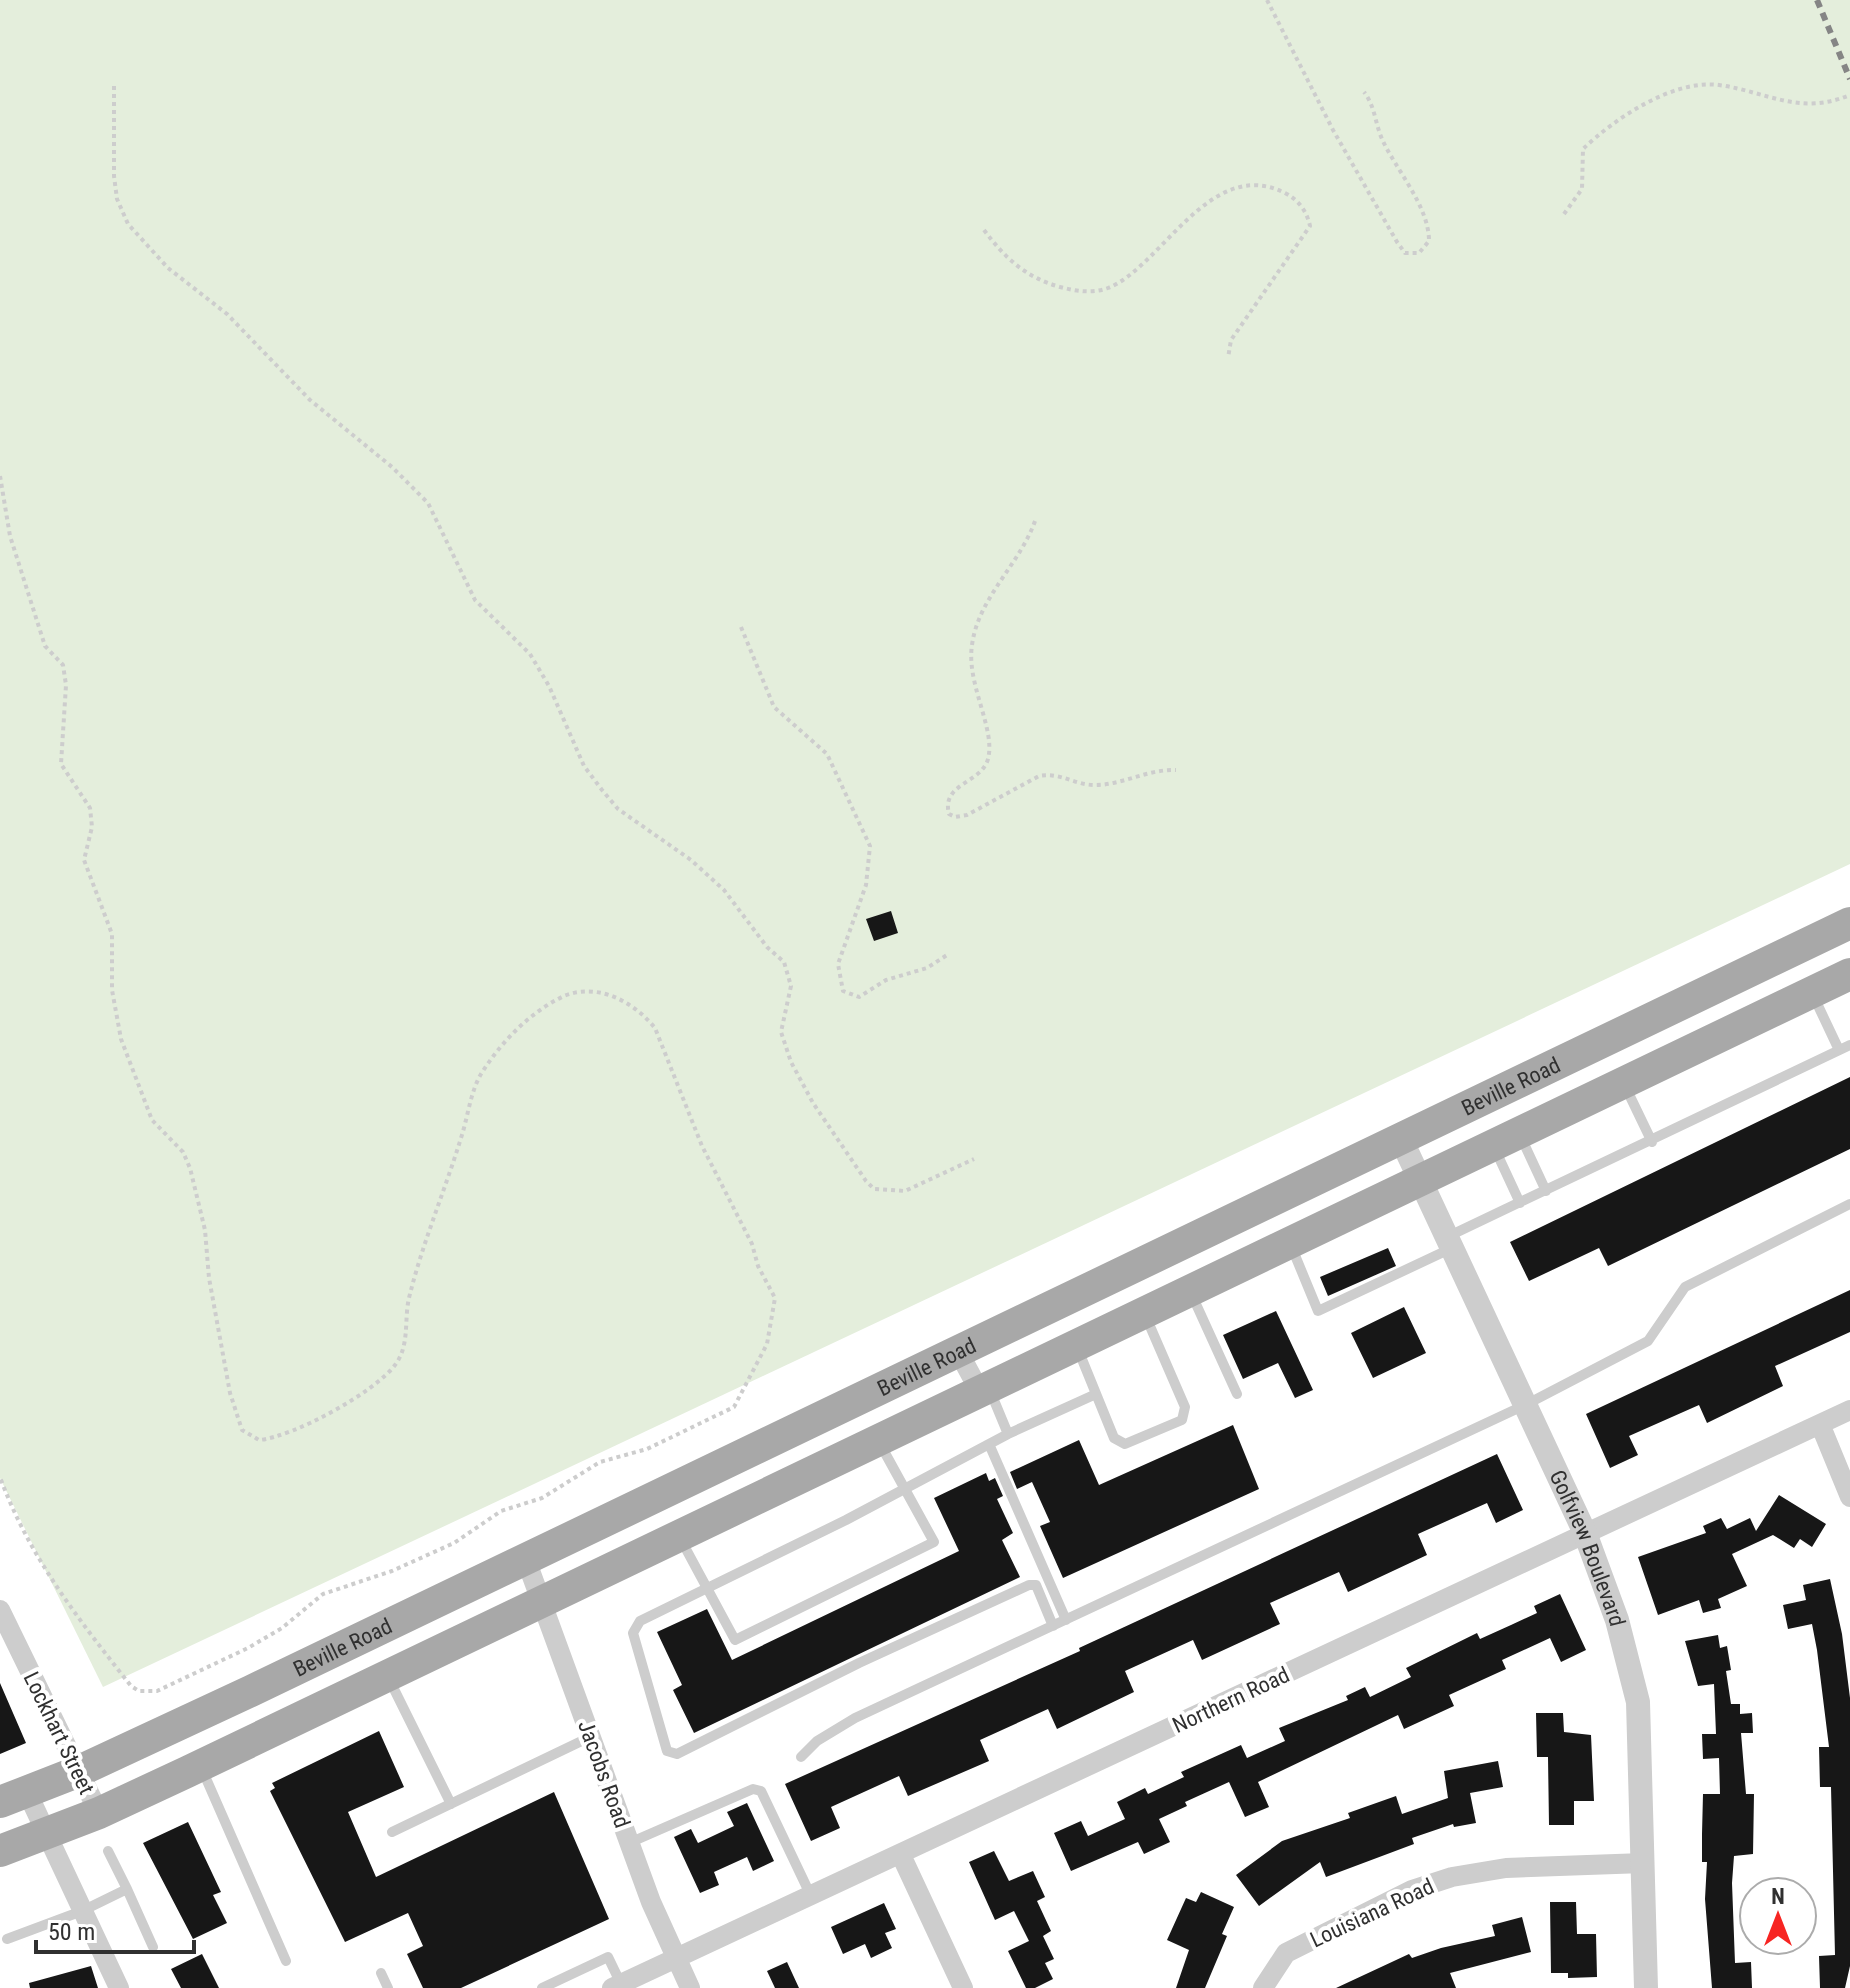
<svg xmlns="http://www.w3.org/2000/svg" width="1850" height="1988" font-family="'Roboto Condensed',sans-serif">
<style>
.green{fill:#e4eedc}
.building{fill:#171717}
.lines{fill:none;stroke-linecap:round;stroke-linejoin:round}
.path{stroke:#cdcdcd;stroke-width:4;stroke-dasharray:4 4;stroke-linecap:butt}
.service{stroke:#cdcdcd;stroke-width:10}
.minor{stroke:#cdcdcd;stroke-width:20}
.tertiary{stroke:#cdcdcd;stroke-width:24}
.primary{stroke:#a8a8a8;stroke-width:32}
.rail{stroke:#858585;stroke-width:6;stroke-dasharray:8 6;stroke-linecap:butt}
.labels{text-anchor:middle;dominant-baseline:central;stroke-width:8;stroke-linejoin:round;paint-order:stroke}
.street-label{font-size:22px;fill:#303030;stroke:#fff}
</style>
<rect width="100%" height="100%" fill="#fff"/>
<!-- green -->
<path class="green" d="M0,0H1850V864L103,1687L0,1478Z"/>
<!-- building -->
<path class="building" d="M891,911L898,933L874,941L866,919Z
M1850,1077V1149L1608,1266L1599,1248L1529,1281L1510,1242Z
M1388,1248L1396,1266L1328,1296L1320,1277Z
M1850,1290V1332L1775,1366L1783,1386L1707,1423L1699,1405L1629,1436L1638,1455L1610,1468L1586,1414Z
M1404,1307L1426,1353L1373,1378L1351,1333Z
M1276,1311L1313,1390L1295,1398L1278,1363L1243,1379L1223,1335Z
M1233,1425L1259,1489L1063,1578L1040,1526L1050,1522L1032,1482L1017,1489L1010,1472L1079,1440L1099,1485Z
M1497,1454L1523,1510L1496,1523L1487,1503L1418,1534L1427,1555L1348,1592L1339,1572L1270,1603L1280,1624L1202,1660L1193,1640L1125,1671L1134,1692L1057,1729L1048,1709L980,1740L989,1761L908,1796L899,1776L831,1807L840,1828L811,1841L785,1784L1080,1651L1079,1648Z
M986,1473L989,1481L995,1478L1003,1496L997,1499L1013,1533L1002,1540L1020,1577L694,1733L673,1690L682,1685L657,1632L707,1609L732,1660L959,1551L934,1498Z
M1779,1495L1826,1524L1812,1547L1800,1539L1794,1548L1773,1535L1732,1554L1747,1586L1718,1599L1721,1608L1703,1613L1699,1600L1658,1615L1638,1557L1706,1533L1703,1526L1721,1518L1727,1529L1750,1518L1756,1531Z
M1830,1579L1842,1634L1850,1698V1966L1845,1988H1820L1819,1956L1835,1955L1831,1787H1820L1819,1747H1829L1817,1650L1812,1624L1788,1629L1783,1605L1806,1600L1803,1585Z
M1560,1594L1586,1650L1561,1662L1550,1638L1502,1660L1506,1669L1449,1695L1454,1706L1404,1729L1398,1715L1258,1782L1269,1807L1245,1817L1229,1782L1185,1802L1187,1806L1159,1819L1170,1842L1144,1854L1138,1842L1071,1871L1054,1833L1081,1821L1088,1836L1125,1819L1117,1802L1145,1788L1148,1794L1184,1777L1181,1772L1241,1745L1247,1758L1285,1741L1279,1728L1348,1700L1346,1696L1365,1687L1370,1697L1411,1677L1406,1668L1477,1633L1480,1639L1511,1625L1537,1613L1534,1606Z
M1718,1635L1720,1648L1727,1646L1731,1670L1726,1671L1731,1704H1740V1714L1752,1713L1753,1733H1741L1746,1794H1754L1753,1854L1734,1856L1732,1883L1735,1963L1751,1962L1752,1988H1712L1705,1899L1707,1862H1702V1834L1703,1794H1720L1719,1758L1703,1759L1702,1734H1716L1714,1684L1698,1686L1685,1641Z
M0,1683L26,1743L0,1754Z
M1536,1713H1563L1564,1732L1591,1735L1594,1801H1574V1825H1549L1548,1757H1537Z
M379,1731L404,1787L348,1812L376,1877L554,1792L609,1919L461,1988H423L407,1954L423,1946L408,1913L345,1942L270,1791L275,1788L272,1783Z
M1498,1761L1503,1787L1470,1793L1476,1823L1454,1827L1453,1824L1412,1838L1414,1844L1326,1877L1320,1862L1259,1906L1236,1875L1282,1841L1350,1818L1348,1813L1396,1796L1402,1814L1448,1798L1444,1771Z
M747,1803L774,1861L753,1871L747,1857L714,1872L719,1885L700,1893L674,1837L691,1829L698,1843L734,1826L727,1812Z
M188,1822L221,1892L213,1895L227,1923L193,1939L143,1843Z
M994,1851L1009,1881L1033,1871L1045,1897L1037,1901L1051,1931L1043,1936L1054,1959L1045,1963L1053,1979L1035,1988H1026L1008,1951L1029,1941L1014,1911L995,1920L969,1862Z
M1201,1892L1234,1907L1222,1934L1227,1936L1205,1988H1176L1189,1950L1167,1940L1186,1898L1196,1902Z
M1550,1902H1576L1577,1934H1596L1597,1977L1568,1978V1973H1551Z
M884,1903L896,1929L885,1933L892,1948L871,1958L865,1944L843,1954L831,1927Z
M1522,1917L1531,1952L1450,1973L1456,1988H1336L1409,1954L1412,1958L1441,1948L1495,1936L1492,1925Z
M202,1954L219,1988H181L171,1969Z
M787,1962L799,1988H775L767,1971Z
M91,1966L98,1988H30L29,1983Z"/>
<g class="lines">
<!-- path -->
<path class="path" d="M1267,0L1333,130L1397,242L1405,253H1419L1429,241C1429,206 1396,170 1382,139C1375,123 1375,106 1364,92
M114,86V176L117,199L128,224L168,268L227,314L310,400L392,467L428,503L475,600L530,654L549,686L584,766L602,790L618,809L691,860L724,890L767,947L784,962L791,986L781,1032L791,1062L813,1103L866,1181L874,1189L905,1191L974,1159
M1564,214L1582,189L1583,149C1614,119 1673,79 1719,85C1768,92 1799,116 1850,95
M984,230C1005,258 1025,277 1060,287C1076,291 1092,294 1108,288C1162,267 1210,155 1285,193C1299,200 1307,212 1310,226L1231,340L1228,358
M0,476L10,536L45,646L63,665L66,685L61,764L90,808L92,827L84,860L112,934V990L121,1039L152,1120L183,1152L190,1168L205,1230L209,1278L230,1393L242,1430L259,1440C293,1437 374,1393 395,1365C411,1344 403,1318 410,1294C423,1242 445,1190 461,1138C468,1117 470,1093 481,1074C501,1042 530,1012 564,996C598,982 634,1002 655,1028L702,1146L752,1244L758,1266L775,1298L767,1344L734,1407L647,1449L600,1462L542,1498L501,1511L454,1543L392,1571L323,1594L282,1628L248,1648L157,1691H139L131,1686C79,1620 29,1557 0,1477
M1035,521C1020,564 978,598 972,645C966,684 996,729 988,759C981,784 941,783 949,814L955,817L967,815L1039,776C1061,772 1074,785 1095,785C1123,785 1147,769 1176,770
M741,627L774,707L827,754L870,846L866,885L838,964L843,991L859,997L886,980L927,968L947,955"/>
<!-- service -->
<path class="service" d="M1813,995L1839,1050
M1626,1088L1652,1142
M1520,1135L1546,1191
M1494,1147L1520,1203
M1449,1236L1850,1045
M1292,1248L1318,1311L1452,1248
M1191,1293L1237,1394
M1077,1347L1114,1438L1125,1444L1182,1420L1185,1407L1146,1317
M991,1393L1008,1434
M989,1444L1066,1620
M680,1538L735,1640L934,1542L879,1442
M1053,1626L1036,1585H1029L859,1663L677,1754L667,1751L633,1633L640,1621L846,1520L1008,1434L1096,1394
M390,1681L451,1804
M801,1757L817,1741L855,1718L1525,1405L1648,1341L1685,1287L1850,1204
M201,1767L286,1961
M392,1832L590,1737
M629,1843L753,1789L761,1791L811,1896
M127,1889L153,1947
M7,1939L82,1911L127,1889L108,1851
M381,1973L388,1988
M542,1988L608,1957L621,1984"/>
<!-- minor -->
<path class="minor" d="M958,1351L980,1392
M1820,1424L1850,1497
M525,1557L651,1902L690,1988
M0,1610L99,1813
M27,1792L119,1988
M901,1855L963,1988
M612,1988L1850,1410
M1263,1988L1286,1953L1412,1890L1452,1877L1506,1868L1644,1863"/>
<!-- tertiary -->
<path class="tertiary" id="s1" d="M1401,1139L1585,1533L1617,1620L1638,1702L1646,1988"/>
<!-- primary -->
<g class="primary">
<path id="s2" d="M0,1802L77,1772L251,1691L1850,923"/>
<path d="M0,1851L99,1813L187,1772L1850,974"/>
</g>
<!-- rail -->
<path class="rail" d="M1817,0L1850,79"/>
</g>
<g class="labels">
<!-- street labels -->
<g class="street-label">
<text stroke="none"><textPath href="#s2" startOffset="1672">Beville Road</textPath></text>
<text stroke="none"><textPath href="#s2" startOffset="1024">Beville Road</textPath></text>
<text stroke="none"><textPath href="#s1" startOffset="450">Golfview Boulevard</textPath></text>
<text stroke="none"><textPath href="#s2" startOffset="376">Beville Road</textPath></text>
<text transform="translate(1231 1700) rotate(-25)">Northern Road</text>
<text transform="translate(59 1733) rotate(64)">Lockhart Street</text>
<text transform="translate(604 1774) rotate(70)">Jacobs Road</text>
<text transform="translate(1372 1913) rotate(-25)">Louisiana Road</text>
</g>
</g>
<!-- north arrow -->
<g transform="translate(1778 1916)"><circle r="38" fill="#ffffff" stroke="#acacac" stroke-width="2"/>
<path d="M0-6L14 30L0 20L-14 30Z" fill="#f72522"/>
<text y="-12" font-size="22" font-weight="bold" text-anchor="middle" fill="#303030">N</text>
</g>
<!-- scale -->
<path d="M36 1940v12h158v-12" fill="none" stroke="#303030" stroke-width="4"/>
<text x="48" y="1940" font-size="24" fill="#303030" stroke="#ffffff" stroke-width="6" paint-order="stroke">50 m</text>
</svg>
